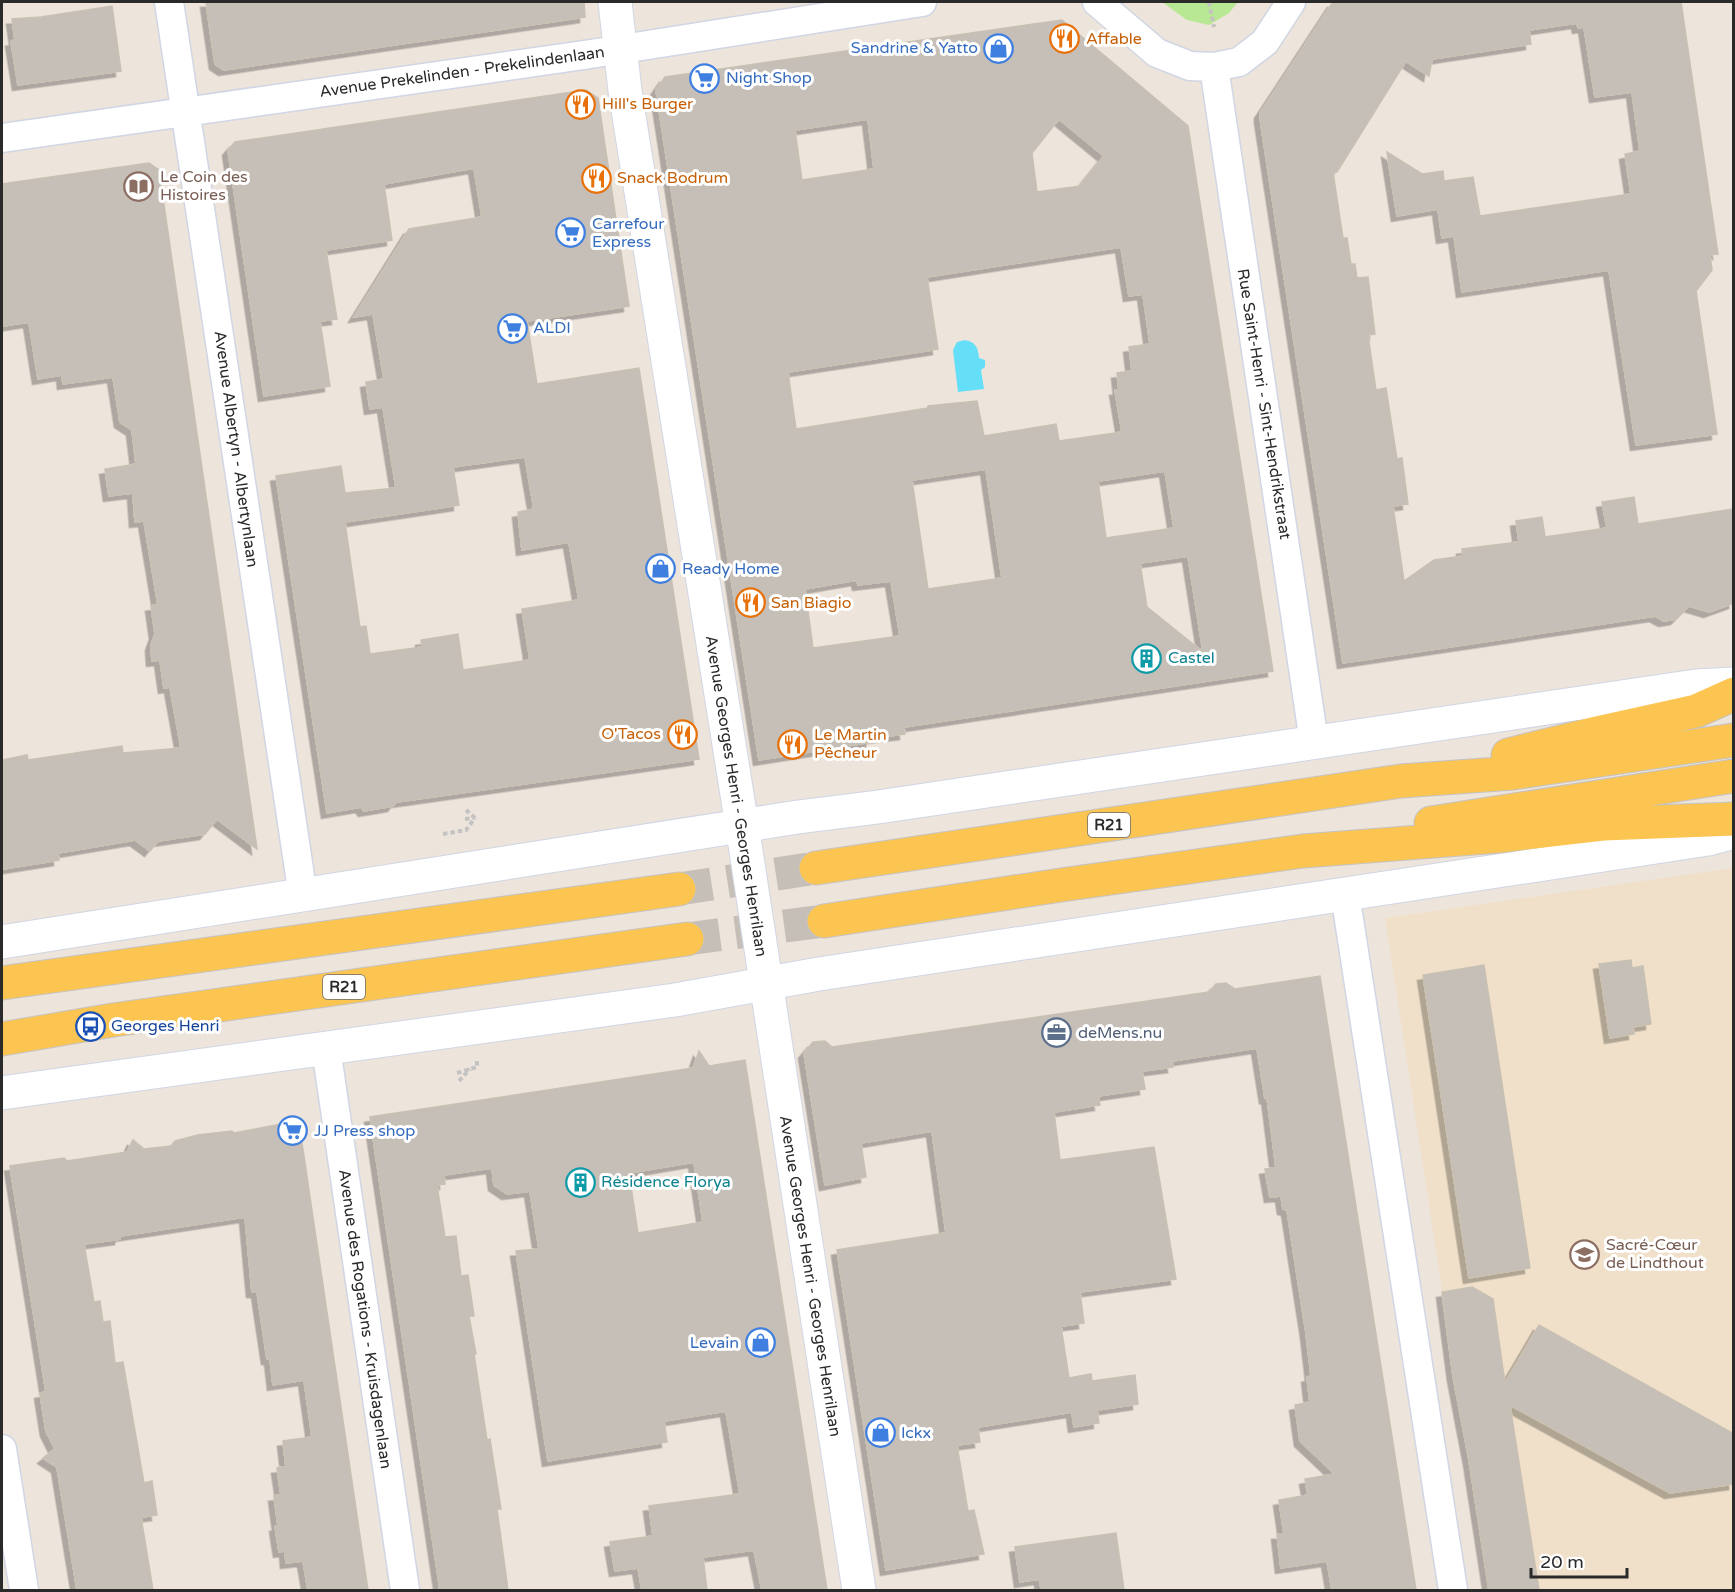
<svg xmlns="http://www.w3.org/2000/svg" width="1735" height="1592" font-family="'Varela Round',sans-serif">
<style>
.education{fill:#f0e0c9}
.green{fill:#b8e893}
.water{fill:#65def8}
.building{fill:#c5bfb7;stroke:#c9c0b4;stroke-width:1.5;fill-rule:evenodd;filter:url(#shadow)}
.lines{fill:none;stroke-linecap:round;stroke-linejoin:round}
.primary-tunnel{stroke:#c6bfb8;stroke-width:33;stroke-dasharray:33 16;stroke-linecap:butt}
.street-casing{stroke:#d0d6e4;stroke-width:31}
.secondary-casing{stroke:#d0d6e4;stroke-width:35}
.primary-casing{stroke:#c3c3c3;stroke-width:35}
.path{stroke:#c3c3c3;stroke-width:4;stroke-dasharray:4.5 3;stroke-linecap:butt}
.street{stroke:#fff;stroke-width:28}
.secondary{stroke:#fff;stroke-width:33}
.primary{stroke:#fcc552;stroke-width:33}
.labels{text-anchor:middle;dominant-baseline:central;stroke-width:6;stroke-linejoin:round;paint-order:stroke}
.shield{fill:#fff;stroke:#6a6a6a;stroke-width:1.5}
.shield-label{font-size:15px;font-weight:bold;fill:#2a2a2a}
.food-label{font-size:16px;fill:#c56008;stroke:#fff;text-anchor:start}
.shop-label{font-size:16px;fill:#366cbe;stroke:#fff;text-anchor:start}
.street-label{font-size:16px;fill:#2a2a2a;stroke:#fff}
.education-label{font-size:16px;fill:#785e54;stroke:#fff;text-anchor:start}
.culture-label{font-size:16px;fill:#0d838f;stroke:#fff;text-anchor:start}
.transit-label{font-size:16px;fill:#164399;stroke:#fff;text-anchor:start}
.service-label{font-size:16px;fill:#4e5e75;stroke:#fff;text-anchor:start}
</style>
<defs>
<filter id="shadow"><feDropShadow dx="-5.5" dy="5.5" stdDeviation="0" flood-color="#0004"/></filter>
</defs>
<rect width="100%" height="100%" fill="#ede4db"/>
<!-- education -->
<path class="education" d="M1733,868V1590H1488L1385,918Z"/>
<!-- green -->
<path class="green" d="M1162,2H1238L1229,13L1209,25L1187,20Z"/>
<!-- water -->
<path class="water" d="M965,340C976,342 978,348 979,358L985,360V367L981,370L984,389L958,392L953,350L957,342Z"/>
<!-- building -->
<path class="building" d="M206,2H584L585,17L224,70L215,64Z
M1333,2H1681L1718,254L1710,255L1712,270L1696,291L1717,434L1636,445L1609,270L1462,292L1454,236L1442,238L1438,209L1397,216L1387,152L1422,174L1443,171L1444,181L1473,177L1480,216L1631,194L1625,154L1640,151L1632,92L1595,97L1584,27L1578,28L1577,23L1529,30L1531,44L1432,59L1429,76L1406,61L1337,172H1333L1343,238H1347L1351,264H1355L1357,278L1368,277L1375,334L1368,335L1376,390L1386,388L1397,459L1402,458L1408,504L1393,506L1404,581L1434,560L1463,556L1462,549L1519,542L1516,521L1542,517L1545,537L1607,528L1602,502L1634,497L1638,524L1734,509V603L1709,612L1689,606L1676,619L1664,621L1655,616L1343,663L1260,118V113Z
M112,6L121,71L18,85L11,41L15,40L12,19L41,17Z
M1062,20L1188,126L1273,671L904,727L905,734L871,738V742L759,760L656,90L665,77ZM868,119L874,169L802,180L795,130ZM1059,119L1104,156L1080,186L1037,192L1032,153ZM1121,247L1129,296L1143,294L1150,344L1129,347L1132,371L1117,373L1119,390H1115L1122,432L1059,441L1056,424L984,436L977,401L928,406V408L796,429L788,372L938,349L927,277ZM986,469L1002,578L928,589L912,480ZM1165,471L1174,528L1106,538L1098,481ZM1188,556L1203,652L1147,607L1140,563ZM857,580L858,585L891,581L900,636L813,648L805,589Z
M586,90L598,98L629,306L527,321L537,384L639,368L699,759L411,800L396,802L393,806L364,811L361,807L327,813L276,476L341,466L345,493L396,488L383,407L370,409L366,382L384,379L373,314L354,317L409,229L482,217L474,168L384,184L392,240L326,250L337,319L320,321L330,386L264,396L228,150L235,142ZM525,457L534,509L518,512L522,550L569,542L579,600L522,609L530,660L463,670L458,634L421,640L422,647L370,654L366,626L360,627L345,522L459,505L453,467Z
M149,163L159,170L257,849L217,819L205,834L158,841L150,851L135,840L58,853L59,860L2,869V760L27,755L28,760L122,746L123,753L181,748L170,687L164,688L160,660L152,661L151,645L155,634L151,606L158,605L144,521L135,522L133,493L109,496L105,469L136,464L132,430L120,422L113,377L63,384L62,375L38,379L29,322L4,326L2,308V184Z
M1631,960L1632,968L1643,966L1651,1024L1633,1027L1634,1034L1610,1038L1599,964Z
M1484,965L1530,1268L1469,1278L1423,975Z
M1320,976L1416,1590H1332L1327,1561L1281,1568L1277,1534H1284L1279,1500L1308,1495L1305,1479L1335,1474L1300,1441L1295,1405L1310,1402L1307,1377L1311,1376L1306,1333L1287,1210L1283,1209L1281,1196L1270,1197L1265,1169L1276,1168L1267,1097L1265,1098L1257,1048L1172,1061L1173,1067L1142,1071L1145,1089L1098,1096L1100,1105L1054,1112L1060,1160L1154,1147L1176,1279L1080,1292L1084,1323L1061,1326L1069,1378L1091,1374L1092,1381L1135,1375L1138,1404L1097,1410L1099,1423L1074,1427L1072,1412L978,1427L980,1442L957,1445L968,1511L974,1510L984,1554L886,1570L837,1250L946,1233L932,1131L861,1143L866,1177L825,1185L804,1053L813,1042L825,1041L832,1047L1209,992L1216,984L1226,983L1235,989Z
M699,1051L709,1066L745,1060L827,1590H762L754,1550L703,1557L707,1590H642L638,1568L615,1571L610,1542L653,1536L649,1506L740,1494L726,1411L664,1421L667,1442L548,1461L516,1251L539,1249L530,1191L507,1194L494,1185L492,1168L444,1175L445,1184L437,1185L445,1237L456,1236L461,1276L468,1275L474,1316H469L476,1354H474L487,1440L490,1439L501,1509H497L508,1590H440L370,1117L693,1068ZM694,1162L703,1222L638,1233L629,1173Z
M291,1122L301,1136L368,1590H308L303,1561L286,1563L285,1551L279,1552L275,1526H278L274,1496L281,1495L277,1468L286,1467L283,1441L312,1437L304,1380L273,1385L270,1359H267L257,1292H252L245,1217L120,1236V1239L84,1244L94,1302L100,1301L103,1322L110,1321L115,1363L123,1362L144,1483L152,1481L157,1515L141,1517L153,1590H77L57,1467L43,1458L55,1449L46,1431L40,1393L46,1392L10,1166L64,1158L67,1161L127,1152L133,1140L144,1149L171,1146L175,1141L198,1135L232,1131L234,1133Z
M1472,1287L1493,1299L1505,1383L1539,1325L1734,1434V1484L1670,1493L1510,1405L1539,1590H1489L1469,1460L1453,1376L1442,1292Z
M1116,1533L1124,1590H1041L1040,1579L1020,1582L1015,1547Z"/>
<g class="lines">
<!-- primary-tunnel -->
<path class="primary-tunnel" d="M679,889L816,868
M687,939L824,921"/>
<defs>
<path id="street" d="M169,2L303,896
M1097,2L1157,53L1190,66L1214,67L1239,62L1265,42L1291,2
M1214,67L1314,742
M2,138L584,55L922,2
M1345,894L1453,1590
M326,1048L405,1590
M2,1449L24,1590"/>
<path id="secondary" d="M615,2L625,91L746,851L859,1590
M2,942L798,817L878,807L1696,686L1734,684
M2,1093L675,1000L819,974L1708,839L1734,832"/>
<path id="primary" d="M1508,755L1601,732L1696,711L1734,694
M1431,823L1734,776
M816,868L1401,781L1513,773L1734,740
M824,921L1061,885L1303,851L1499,836L1603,824L1734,819
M2,983L679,889
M2,1039L113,1020L687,939"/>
</defs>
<!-- street casing -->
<use href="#street" class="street-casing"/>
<!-- secondary casing -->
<use href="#secondary" class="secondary-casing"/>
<!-- primary casing -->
<use href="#primary" class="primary-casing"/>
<!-- path -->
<path class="path" d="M1209,2L1214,27
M466,810L475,818
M465,819L474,818
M443,834L466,830L475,818
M457,1073L477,1067V1061
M459,1081L470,1069"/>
<!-- street -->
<use href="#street" class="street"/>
<!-- secondary -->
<use href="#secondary" class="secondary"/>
<!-- primary -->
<use href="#primary" class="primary"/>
</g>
<!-- icons -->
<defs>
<symbol id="restaurant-ring" viewBox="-11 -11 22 22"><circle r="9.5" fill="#fff" stroke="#e8710a" stroke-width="1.5"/><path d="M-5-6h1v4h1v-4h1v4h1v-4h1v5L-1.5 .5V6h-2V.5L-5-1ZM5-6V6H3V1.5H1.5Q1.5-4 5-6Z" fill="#e8710a"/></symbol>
<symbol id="shop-ring" viewBox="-11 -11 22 22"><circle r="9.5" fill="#fff" stroke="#3f7fe0" stroke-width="1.5"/><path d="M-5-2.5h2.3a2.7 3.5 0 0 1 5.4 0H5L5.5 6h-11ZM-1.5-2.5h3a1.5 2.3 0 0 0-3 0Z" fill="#3f7fe0"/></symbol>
<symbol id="supermarket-ring" viewBox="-11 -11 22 22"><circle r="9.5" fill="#fff" stroke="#3f7fe0" stroke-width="1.5"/><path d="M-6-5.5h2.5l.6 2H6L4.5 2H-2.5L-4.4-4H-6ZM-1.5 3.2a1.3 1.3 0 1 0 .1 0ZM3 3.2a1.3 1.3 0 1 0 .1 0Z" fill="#3f7fe0"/></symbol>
<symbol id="library-ring" viewBox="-11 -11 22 22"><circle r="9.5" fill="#fff" stroke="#8d6e63" stroke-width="1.5"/><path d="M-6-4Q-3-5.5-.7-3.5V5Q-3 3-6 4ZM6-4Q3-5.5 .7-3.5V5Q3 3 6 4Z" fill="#8d6e63"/></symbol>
<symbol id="building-ring" viewBox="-11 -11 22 22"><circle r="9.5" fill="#fff" stroke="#0f9aa8" stroke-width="1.5"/><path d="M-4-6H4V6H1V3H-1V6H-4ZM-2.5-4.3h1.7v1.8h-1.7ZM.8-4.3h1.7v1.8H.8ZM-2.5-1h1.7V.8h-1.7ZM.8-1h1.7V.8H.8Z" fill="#0f9aa8"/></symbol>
<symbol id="bus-ring" viewBox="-11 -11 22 22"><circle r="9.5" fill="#fff" stroke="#1a4fb4" stroke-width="1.5"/><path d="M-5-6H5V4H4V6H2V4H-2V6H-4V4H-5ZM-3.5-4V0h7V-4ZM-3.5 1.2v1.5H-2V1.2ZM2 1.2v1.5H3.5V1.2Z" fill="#1a4fb4"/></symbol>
<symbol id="office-ring" viewBox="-11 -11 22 22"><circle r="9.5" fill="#fff" stroke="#5c6f8a" stroke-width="1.5"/><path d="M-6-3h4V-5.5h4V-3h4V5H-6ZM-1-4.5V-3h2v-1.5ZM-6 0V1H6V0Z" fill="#5c6f8a"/></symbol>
<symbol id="school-ring" viewBox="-11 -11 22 22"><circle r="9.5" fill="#fff" stroke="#8d6e63" stroke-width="1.5"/><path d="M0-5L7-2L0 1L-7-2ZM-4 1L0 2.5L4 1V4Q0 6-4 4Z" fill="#8d6e63"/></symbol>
</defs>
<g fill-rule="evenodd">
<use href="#restaurant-ring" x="1048" y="22" width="33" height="33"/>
<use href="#shop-ring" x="982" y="32" width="33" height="33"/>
<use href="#supermarket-ring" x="688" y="62" width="33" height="33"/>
<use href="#restaurant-ring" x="564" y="88" width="33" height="33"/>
<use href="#restaurant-ring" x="580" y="162" width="33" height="33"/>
<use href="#library-ring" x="122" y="170" width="33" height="33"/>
<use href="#supermarket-ring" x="554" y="216" width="33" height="33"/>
<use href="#supermarket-ring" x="496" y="312" width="33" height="33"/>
<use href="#shop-ring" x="644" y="552" width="33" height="33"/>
<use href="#restaurant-ring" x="734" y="586" width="33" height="33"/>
<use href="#building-ring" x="1130" y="642" width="33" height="33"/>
<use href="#restaurant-ring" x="666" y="718" width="33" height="33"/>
<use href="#restaurant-ring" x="776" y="728" width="33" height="33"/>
<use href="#bus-ring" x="74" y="1010" width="33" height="33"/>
<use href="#office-ring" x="1040" y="1016" width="33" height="33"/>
<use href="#supermarket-ring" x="276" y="1114" width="33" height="33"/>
<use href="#building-ring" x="564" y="1166" width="33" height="33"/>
<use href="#school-ring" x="1568" y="1238" width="33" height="33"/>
<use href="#shop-ring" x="744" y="1326" width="33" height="33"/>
<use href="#shop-ring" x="864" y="1416" width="33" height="33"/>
</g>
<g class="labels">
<!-- shield labels -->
<g class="shield">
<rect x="1088" y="813" width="42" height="24" rx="4.5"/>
<rect x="323" y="975" width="42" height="24" rx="4.5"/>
</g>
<g class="shield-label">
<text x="1109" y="825">R21</text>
<text x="344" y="987">R21</text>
</g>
<!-- food labels -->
<g class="food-label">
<text x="1086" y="39">Affable</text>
<text x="602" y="104">Hill's Burger</text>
<text x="617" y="178">Snack Bodrum</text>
<text x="771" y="603">San Biagio</text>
<text x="661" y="734" text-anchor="end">O'Tacos</text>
<text x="814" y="735">Le Martin<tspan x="814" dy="18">Pêcheur</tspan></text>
</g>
<!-- shop labels -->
<g class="shop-label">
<text x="978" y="48" text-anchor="end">Sandrine &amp; Yatto</text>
<text x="726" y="78">Night Shop</text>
<text x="592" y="224">Carrefour<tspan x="592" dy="18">Express</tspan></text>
<text x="533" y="328">ALDI</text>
<text x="682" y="569">Ready Home</text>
<text x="314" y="1131">JJ Press shop</text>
<text x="739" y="1343" text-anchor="end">Levain</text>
<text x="901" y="1433">Ickx</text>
</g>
<!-- street labels -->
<g class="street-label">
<text transform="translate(462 72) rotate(-8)">Avenue Prekelinden - Prekelindenlaan</text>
<text transform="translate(1264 404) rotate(81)">Rue Saint-Henri - Sint-Hendrikstraat</text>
<text transform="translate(236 449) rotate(82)">Avenue Albertyn - Albertynlaan</text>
<text transform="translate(736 796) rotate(81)">Avenue Georges Henri - Georges Henrilaan</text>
<text transform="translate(810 1276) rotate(81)">Avenue Georges Henri - Georges Henrilaan</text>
<text transform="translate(365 1319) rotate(82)">Avenue des Rogations - Kruisdagenlaan</text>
</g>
<!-- education labels -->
<g class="education-label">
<text x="160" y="177">Le Coin des<tspan x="160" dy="18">Histoires</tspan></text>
<text x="1606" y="1245">Sacré-Cœur<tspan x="1606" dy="18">de Lindthout</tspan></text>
</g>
<!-- culture labels -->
<g class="culture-label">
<text x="1168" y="658">Castel</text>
<text x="601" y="1182">Résidence Florya</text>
</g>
<!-- transit labels -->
<g class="transit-label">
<text x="111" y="1026">Georges Henri</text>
</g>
<!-- service labels -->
<g class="service-label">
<text x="1078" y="1033">deMens.nu</text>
</g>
</g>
<!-- border -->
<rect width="1735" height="1592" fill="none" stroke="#2a2a2a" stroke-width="6"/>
<!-- scale -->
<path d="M1531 1568v9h96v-9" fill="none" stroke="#2a2a2a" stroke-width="3"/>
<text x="1540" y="1568" font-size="18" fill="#2a2a2a" stroke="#ffffff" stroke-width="4.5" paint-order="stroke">20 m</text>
</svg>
